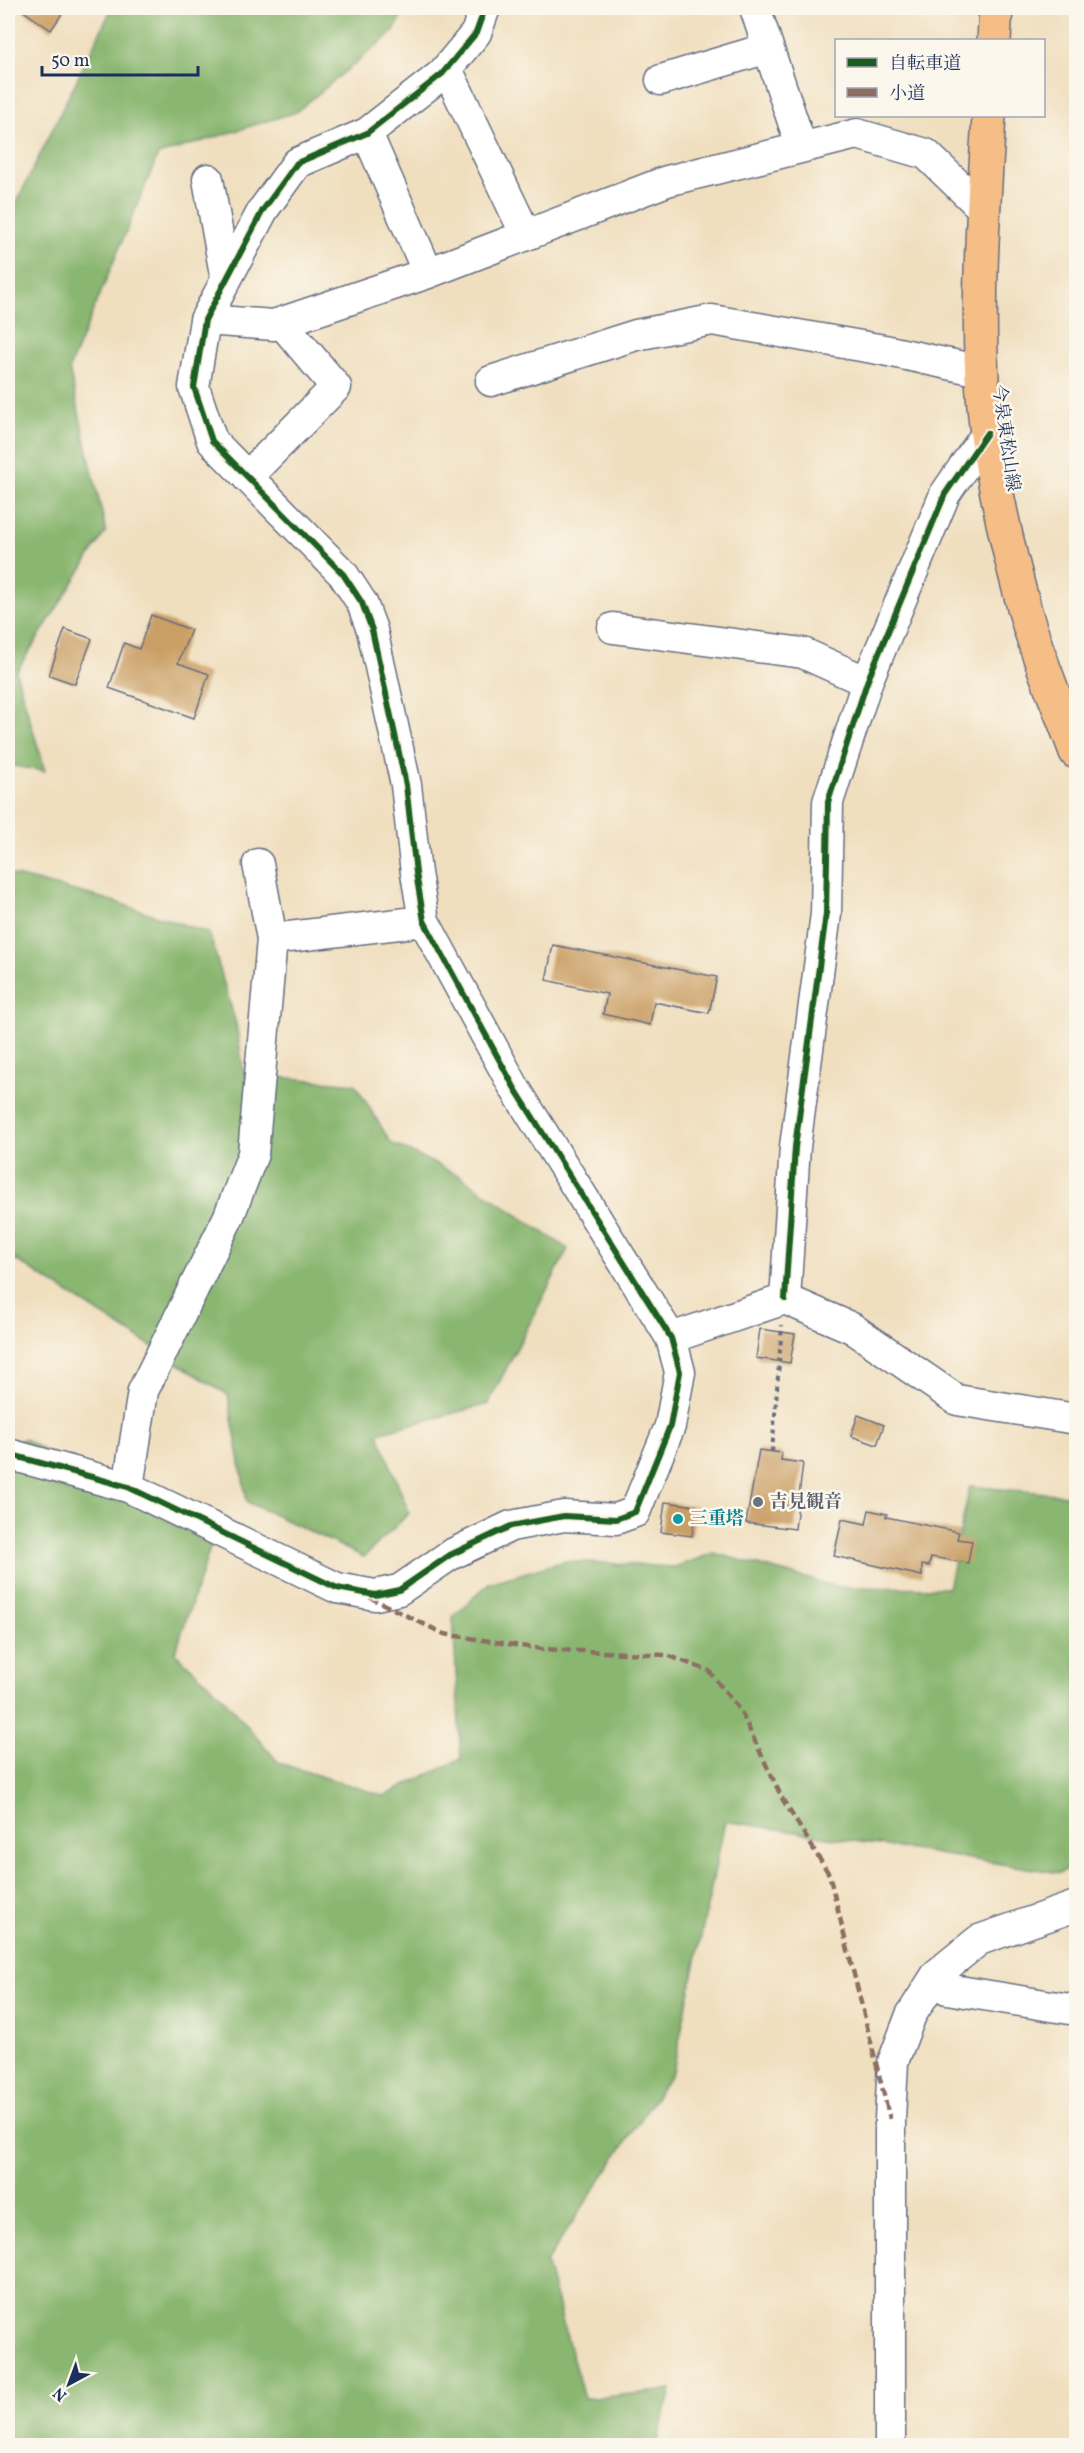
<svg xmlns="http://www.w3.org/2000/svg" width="1084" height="2453" font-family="Vollkorn,'Noto Serif JP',serif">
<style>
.forest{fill:#89b66f;stroke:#527266;stroke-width:1.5}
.building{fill:#ca9f65}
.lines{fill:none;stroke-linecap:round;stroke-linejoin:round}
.minor-casing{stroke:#666d80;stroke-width:33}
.major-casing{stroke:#666d80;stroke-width:36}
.path{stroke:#666d80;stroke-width:4;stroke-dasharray:4.5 4.5;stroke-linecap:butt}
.minor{stroke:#fff;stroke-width:30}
.major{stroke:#f6be87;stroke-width:33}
.quiet{stroke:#8d6e63;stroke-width:4.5;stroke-dasharray:9 4.5;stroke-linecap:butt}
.cycleway-casing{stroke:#fbf7ec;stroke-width:10}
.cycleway{stroke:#1b5e20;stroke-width:6}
.worship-dot{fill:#6b7280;stroke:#fbf7ec;stroke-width:2}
.culture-dot{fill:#0f9aa8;stroke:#fbf7ec;stroke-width:2}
.labels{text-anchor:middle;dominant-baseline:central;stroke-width:5;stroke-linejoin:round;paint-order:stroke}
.street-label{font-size:18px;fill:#1b2f5e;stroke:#fbf7ec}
.worship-label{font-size:18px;font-weight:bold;fill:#5b616d;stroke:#fbf7ec;text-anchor:start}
.culture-label{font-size:18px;font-weight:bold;fill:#0d838f;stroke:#fbf7ec;text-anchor:start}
</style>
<rect width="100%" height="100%" fill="#fbf7ec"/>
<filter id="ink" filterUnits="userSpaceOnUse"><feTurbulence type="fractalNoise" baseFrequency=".0167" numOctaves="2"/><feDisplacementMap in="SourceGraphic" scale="12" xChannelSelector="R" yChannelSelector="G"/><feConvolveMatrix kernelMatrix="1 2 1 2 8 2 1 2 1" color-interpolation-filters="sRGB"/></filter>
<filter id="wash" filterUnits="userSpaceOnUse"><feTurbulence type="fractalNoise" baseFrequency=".008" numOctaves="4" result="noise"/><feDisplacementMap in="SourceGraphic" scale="24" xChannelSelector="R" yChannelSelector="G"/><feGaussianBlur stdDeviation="1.35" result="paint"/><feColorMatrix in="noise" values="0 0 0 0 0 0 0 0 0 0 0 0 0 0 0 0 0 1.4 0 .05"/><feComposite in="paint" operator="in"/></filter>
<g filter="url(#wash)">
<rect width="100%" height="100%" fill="#f0dfbf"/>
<!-- forest -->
<path class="forest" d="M112,8H406L393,32L296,112L158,155L69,369L106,531L16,672L45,771L8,765V220Z
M8,874L106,899L209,933L236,1024L244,1074L355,1084L391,1143L460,1176L568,1249L488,1404L378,1433L409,1513L364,1557L247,1502L228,1395L8,1255Z
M24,1439L211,1545L175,1653L219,1693L279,1763L384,1796L461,1759L453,1617L489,1583L565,1561L675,1567L714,1553L838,1587L948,1588L970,1486L1076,1496V1864L1060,1873L725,1821L673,2071L546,2262L584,2399L671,2390L656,2445H8V1443Z"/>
<g id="blocks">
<!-- building -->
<path class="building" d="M19,8H66L51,30Z
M151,615L191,630L178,663L209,674L194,718L109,688L124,643L139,649Z
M65,629L92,639L75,684L49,675Z
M553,945L717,977L709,1013L654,1002L650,1025L603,1014L607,994L546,980Z
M760,1329L795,1334L790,1363L756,1358Z
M858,1415L884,1425L877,1445L851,1436Z
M759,1450L782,1453L781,1460L803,1463L795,1529L746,1523Z
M665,1502L696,1506L692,1536L661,1532Z
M869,1510L887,1514L886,1517L959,1532L957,1539L972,1541L968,1563L931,1557L929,1566L922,1565V1576L834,1556L842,1519L866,1524Z"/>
</g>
</g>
<g filter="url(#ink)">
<use href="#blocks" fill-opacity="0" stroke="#666d80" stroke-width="1.5"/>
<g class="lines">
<defs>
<path id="minor" d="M755,8L801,146
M447,69L526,235
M661,80L768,48
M367,133L428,273
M208,179L226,280
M205,320L274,325L428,273L667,181L857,134L926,154L983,209
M491,381L636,335L712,320L884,350L981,371
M247,477L336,387L282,323
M613,628L803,653L867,682
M258,864L272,939
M785,1299L795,1147L826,914L828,802L867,682L945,494L987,433
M671,1338L785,1299L852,1328L957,1400L1076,1419
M8,1454L128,1487L337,1588L375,1595L399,1590L450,1555L511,1526L564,1516L616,1519L635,1512L670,1426L680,1372L671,1338L514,1087L424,921L416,873L406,785L372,630L362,603L343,574L212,441L194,387L205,320L263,210L297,163L367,133L442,74L476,33L485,8
M128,1487L143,1391L229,1216L253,1154L272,939L424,921
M937,1974L947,1989L1076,2010
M890,2446V2119L893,2062L911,2015L937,1974L979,1940L1076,1906"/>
<path id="major" d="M994,40L996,8
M989,116C983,218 974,332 987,434C995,493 1009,553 1025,611C1038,659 1059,706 1076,752"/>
</defs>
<!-- minor casing -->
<use href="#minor" class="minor-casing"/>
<!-- major casing -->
<use href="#major" class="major-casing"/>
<!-- path -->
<path class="path" d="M772,1452L782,1325"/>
<!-- minor -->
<use href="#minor" class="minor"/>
<!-- major -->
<use href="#major" class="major"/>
<!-- quiet -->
<path class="quiet" d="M369,1597L444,1634L541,1649L667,1655L709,1671L741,1712L783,1800L829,1874L890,2119"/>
<defs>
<path id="cycleway" d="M785,1299L795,1147L826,914L828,802L867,682L945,494L987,433
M8,1454L128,1487L337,1588L375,1595L399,1590L450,1555L511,1526L564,1516L616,1519L635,1512L670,1426L680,1372L671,1338L514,1087L424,921L416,873L406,785L372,630L362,603L343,574L212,441L194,387L205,320L263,210L297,163L367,133L442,74L476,33L485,8"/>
</defs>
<!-- cycleway casing -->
<use href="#cycleway" class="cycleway-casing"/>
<!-- cycleway -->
<use href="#cycleway" class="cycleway"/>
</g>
</g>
<!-- markers -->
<circle class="worship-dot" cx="758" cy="1502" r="6"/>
<circle class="culture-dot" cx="678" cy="1519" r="6"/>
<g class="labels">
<!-- street labels -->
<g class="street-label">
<text transform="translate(1005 438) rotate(82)">今泉東松山線</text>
</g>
<!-- worship labels -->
<g class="worship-label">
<text x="770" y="1502">吉見観音</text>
</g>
<!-- culture labels -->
<g class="culture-label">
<text x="690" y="1519">三重塔</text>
</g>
</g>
<!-- margin -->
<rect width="1084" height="2453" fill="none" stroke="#fbf7ec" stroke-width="30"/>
<!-- legend -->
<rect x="835" y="39" width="210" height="78" fill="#fbf7ec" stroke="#a1a7b3" stroke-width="1.5"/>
<rect x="847" y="58" width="30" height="9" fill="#1b5e20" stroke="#a1a7b3" stroke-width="1.5"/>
<text x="889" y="69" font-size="18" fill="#1b2f5e">自転車道</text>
<rect x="847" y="88" width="30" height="9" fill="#8d6e63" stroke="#a1a7b3" stroke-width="1.5"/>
<text x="889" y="99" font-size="18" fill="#1b2f5e">小道</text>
<!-- north arrow -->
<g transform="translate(69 2384) rotate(221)" stroke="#fbf7ec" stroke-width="4.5" paint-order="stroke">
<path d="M0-4.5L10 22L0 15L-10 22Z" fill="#1b2f5e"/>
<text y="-9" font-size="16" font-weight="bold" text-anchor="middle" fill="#1b2f5e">N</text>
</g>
<!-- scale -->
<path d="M42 66v9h156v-9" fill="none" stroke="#1b2f5e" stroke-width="3"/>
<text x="51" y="66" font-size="18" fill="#1b2f5e" stroke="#fbf7ec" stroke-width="4.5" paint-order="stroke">50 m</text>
</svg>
